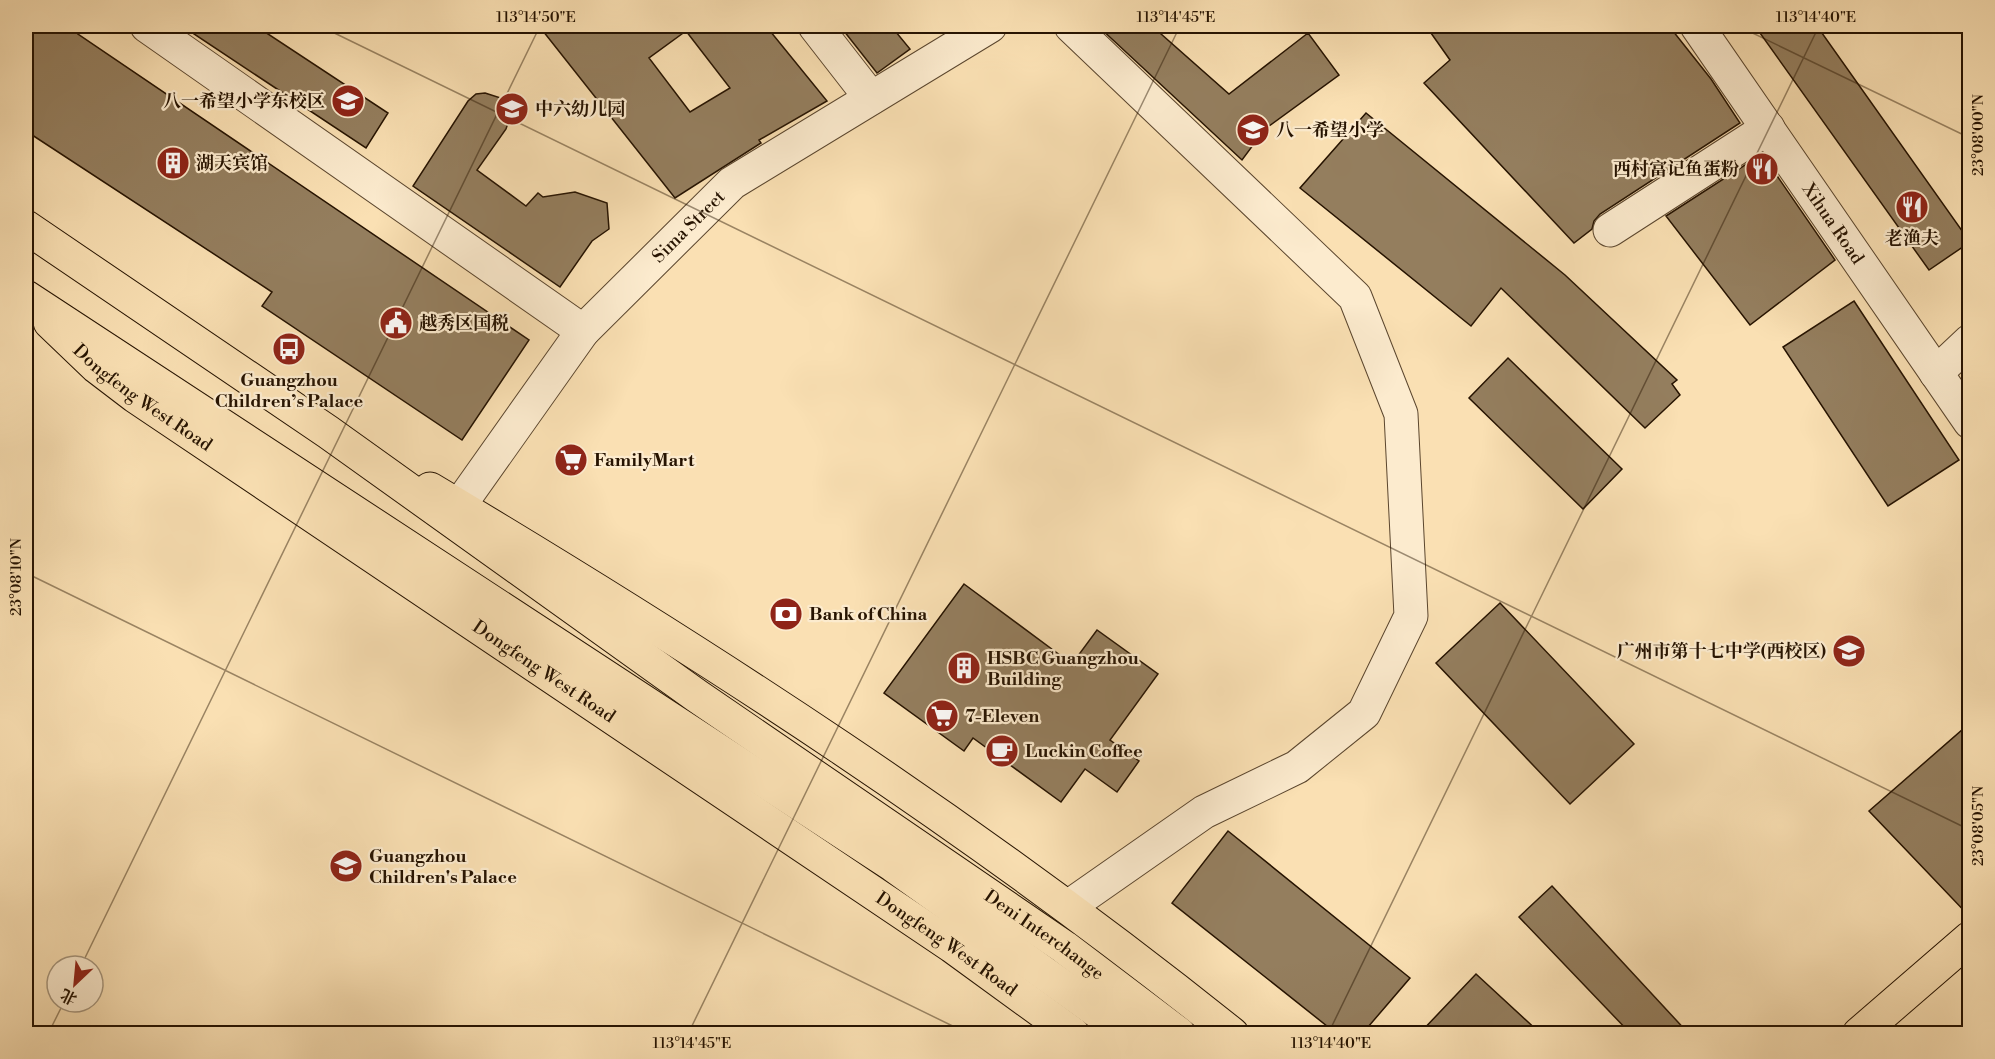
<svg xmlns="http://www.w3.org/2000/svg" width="1995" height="1059" font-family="'Libre Bodoni','Noto Serif SC',serif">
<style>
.building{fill:#947e5e;stroke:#261301;stroke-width:1.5;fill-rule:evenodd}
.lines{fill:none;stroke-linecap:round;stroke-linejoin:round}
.minor-casing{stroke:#5b462e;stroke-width:35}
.major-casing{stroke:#261301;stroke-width:35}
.highway-casing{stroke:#261301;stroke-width:35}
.minor{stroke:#fcebce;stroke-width:33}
.major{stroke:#fae0b3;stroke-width:33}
.highway{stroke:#fae0b3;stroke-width:33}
.ticks{fill:none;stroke:#261301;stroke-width:1.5;stroke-opacity:0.45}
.labels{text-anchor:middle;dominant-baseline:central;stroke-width:4.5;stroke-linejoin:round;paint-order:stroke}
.poi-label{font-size:18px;font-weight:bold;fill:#261301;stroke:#fcebce;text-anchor:start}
.street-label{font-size:18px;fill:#261301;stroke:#fcebce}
.neatline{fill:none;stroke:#261301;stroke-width:2}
.ticks-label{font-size:15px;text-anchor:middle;fill:#261301}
</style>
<rect width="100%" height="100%" fill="#fae0b3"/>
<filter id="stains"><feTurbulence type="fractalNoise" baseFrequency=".00333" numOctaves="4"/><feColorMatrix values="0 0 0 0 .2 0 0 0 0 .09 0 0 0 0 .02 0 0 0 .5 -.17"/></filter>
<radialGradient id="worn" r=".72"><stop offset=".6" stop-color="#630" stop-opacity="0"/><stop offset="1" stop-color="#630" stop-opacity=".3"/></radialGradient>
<!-- building -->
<path class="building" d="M26,26H85L78,34L529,340L462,440L262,306L272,292L26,131Z
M182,26H256L388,113L366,148Z
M539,26H766L827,101L759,140L761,143L675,198ZM686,31L730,88L690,112L649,58Z
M840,26H891L910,49L877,73Z
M1098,26H1152L1229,94L1308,33L1339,75L1265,129L1242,160Z
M1426,26H1669L1711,79L1740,123L1600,214L1594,221L1592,229L1574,243L1424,83L1450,60Z
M1755,26H1817L1970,242L1929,270Z
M485,93L504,99L511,114L506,129L477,170L526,206L538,193L543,197L575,192L607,203L609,229L592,241L560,287L413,186L468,101L476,94Z
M1366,113L1565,275L1677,380L1672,384L1680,395L1645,428L1501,288L1471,326L1300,188Z
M1762,154L1835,260L1750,325L1666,216Z
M1854,301L1959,460L1888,506L1783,347Z
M1508,358L1622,469L1583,509L1469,398Z
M964,584L1072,664L1097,630L1158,674L1110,740L1139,761L1117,792L1085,769L1061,802L973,738L964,751L884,693Z
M1500,603L1634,744L1570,804L1436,663Z
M1970,723V917L1869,811Z
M1228,831L1410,978L1362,1034H1337L1172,903Z
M1552,886L1689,1034H1631L1519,917Z
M1476,974L1541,1034H1419Z"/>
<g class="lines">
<defs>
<g id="minor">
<path d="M147,26L583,331"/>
<path d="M815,26L871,98"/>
<path id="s1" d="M1697,26L1970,422"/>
<path d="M1610,230L1768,128"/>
<path d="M1936,373L1970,341"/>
<path id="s2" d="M459,506L583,331L732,183L990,26"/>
<path d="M1068,907L1204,812L1297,767L1364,713L1411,616L1401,414L1355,297L1071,26"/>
</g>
<g id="major">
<path id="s3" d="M50,322L97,367L135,396L952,946L1073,1034"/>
<path d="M430,489C707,654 979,831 1232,1034"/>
<path d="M1859,1034L1970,938"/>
</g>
<g id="highway">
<path id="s4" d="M26,227L328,432L697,696L1064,947L1179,1034"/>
<path d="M26,297L893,865L1129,1034"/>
</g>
</defs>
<!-- minor casing -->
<use href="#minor" class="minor-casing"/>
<!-- major casing -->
<use href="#major" class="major-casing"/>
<!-- highway casing -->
<use href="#highway" class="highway-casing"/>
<!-- minor -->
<use href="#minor" class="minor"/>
<!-- major -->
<use href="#major" class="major"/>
<!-- highway -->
<use href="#highway" class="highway"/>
</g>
<!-- ticks -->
<path class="ticks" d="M320,26L1970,830M1738,26L1970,138M26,573L969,1034M81,966L540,26M48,1034L64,1002M688,1034L1180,26M1328,1034L1819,26M1967,1034L1970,1029"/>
<!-- icons -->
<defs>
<symbol id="school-disc" viewBox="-11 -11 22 22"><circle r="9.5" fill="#8f2418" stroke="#fcebce"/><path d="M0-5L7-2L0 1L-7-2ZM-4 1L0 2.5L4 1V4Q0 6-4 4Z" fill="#fff"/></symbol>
<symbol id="building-disc" viewBox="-11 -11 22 22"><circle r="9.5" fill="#8f2418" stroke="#fcebce"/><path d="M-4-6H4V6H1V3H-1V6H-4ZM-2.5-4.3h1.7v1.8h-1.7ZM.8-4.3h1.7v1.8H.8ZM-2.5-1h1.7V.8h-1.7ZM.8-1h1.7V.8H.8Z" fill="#fff"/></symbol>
<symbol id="restaurant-disc" viewBox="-11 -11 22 22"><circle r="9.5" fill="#8f2418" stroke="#fcebce"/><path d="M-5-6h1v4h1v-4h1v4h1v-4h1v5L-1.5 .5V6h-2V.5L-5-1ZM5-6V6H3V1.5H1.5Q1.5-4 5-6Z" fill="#fff"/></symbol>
<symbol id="civic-disc" viewBox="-11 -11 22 22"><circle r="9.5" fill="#8f2418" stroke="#fcebce"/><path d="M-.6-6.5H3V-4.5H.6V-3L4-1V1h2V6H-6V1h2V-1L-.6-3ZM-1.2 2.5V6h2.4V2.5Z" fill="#fff"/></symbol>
<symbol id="bus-disc" viewBox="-11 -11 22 22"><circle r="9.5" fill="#8f2418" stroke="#fcebce"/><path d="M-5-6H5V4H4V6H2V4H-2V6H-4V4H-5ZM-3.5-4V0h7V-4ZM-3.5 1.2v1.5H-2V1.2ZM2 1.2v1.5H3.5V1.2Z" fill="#fff"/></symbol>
<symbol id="supermarket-disc" viewBox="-11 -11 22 22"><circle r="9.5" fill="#8f2418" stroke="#fcebce"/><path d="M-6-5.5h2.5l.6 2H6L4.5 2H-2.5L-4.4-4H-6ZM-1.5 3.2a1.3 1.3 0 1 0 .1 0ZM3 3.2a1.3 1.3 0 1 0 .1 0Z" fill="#fff"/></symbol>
<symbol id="bank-disc" viewBox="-11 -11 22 22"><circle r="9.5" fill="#8f2418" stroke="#fcebce"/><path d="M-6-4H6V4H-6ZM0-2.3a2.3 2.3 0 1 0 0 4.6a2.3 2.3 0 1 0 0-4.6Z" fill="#fff"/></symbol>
<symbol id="cafe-disc" viewBox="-11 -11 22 22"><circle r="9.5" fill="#8f2418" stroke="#fcebce"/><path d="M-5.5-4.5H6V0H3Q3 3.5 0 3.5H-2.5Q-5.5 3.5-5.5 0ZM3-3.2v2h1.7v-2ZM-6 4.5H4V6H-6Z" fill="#fff"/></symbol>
</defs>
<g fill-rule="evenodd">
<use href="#school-disc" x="329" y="82" width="38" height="38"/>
<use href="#school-disc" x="493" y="90" width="38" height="38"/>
<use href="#school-disc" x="1234" y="111" width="38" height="38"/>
<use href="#building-disc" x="154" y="144" width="38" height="38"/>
<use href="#restaurant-disc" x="1743" y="150" width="38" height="38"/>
<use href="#restaurant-disc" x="1893" y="188" width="38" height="38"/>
<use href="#civic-disc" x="377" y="304" width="38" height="38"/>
<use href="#bus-disc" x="270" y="330" width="38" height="38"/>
<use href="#supermarket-disc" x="552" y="441" width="38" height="38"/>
<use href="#bank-disc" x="767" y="595" width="38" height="38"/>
<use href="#school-disc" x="1830" y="632" width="38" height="38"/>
<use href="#building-disc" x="945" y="649" width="38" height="38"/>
<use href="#supermarket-disc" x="923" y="697" width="38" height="38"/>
<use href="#cafe-disc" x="983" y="732" width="38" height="38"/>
<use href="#school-disc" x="327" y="847" width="38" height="38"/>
</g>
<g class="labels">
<!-- poi labels -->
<g class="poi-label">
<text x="325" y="101" text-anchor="end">八一希望小学东校区</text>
<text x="535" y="109">中六幼儿园</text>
<text x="1276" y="130">八一希望小学</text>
<text x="196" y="163">湖天宾馆</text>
<text x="1739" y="169" text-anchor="end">西村富记鱼蛋粉</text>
<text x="1912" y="238" text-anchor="middle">老渔夫</text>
<text x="419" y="323">越秀区国税</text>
<text x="289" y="380" text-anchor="middle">Guangzhou<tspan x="289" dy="21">Children’s Palace</tspan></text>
<text x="594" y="460">FamilyMart</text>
<text x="809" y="614">Bank of China</text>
<text x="1826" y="651" text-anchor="end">广州市第十七中学(西校区)</text>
<text x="987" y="658">HSBC Guangzhou<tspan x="987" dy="21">Building</tspan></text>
<text x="965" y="716">7-Eleven</text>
<text x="1025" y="751">Luckin Coffee</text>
<text x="369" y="856">Guangzhou<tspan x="369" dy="21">Children's Palace</tspan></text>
</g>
<!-- street labels -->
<g class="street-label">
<text stroke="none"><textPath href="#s1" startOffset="240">Xihua Road</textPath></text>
<text stroke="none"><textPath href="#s2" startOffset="363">Sima Street</textPath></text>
<text stroke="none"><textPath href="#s3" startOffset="120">Dongfeng West Road</textPath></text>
<text stroke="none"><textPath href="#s3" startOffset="606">Dongfeng West Road</textPath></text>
<text stroke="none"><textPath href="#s4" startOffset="1240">Deni Interchange</textPath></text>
<text stroke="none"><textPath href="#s3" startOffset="1092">Dongfeng West Road</textPath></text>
</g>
</g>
<!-- margin -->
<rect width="1995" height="1059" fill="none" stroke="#fae0b3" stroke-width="66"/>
<!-- north arrow -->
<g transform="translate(75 984) rotate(206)"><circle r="28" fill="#fcebce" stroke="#a6957c" stroke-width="1.5"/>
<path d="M0-4.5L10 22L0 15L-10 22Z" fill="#8f2418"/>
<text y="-9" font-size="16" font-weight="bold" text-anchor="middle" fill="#261301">北</text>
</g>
<rect x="33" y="33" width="1929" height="993" class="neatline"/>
<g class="ticks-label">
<text x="536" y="22">113°14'50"E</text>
<text x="1176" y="22">113°14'45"E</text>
<text x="1816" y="22">113°14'40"E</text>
<text transform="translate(1978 135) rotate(-90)" y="5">23°08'00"N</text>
<text transform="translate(16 577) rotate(-90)" y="5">23°08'10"N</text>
<text transform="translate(1978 826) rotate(-90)" y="5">23°08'05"N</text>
<text x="692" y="1048">113°14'45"E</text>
<text x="1331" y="1048">113°14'40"E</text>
</g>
<rect width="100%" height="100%" filter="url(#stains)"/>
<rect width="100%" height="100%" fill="url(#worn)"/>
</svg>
